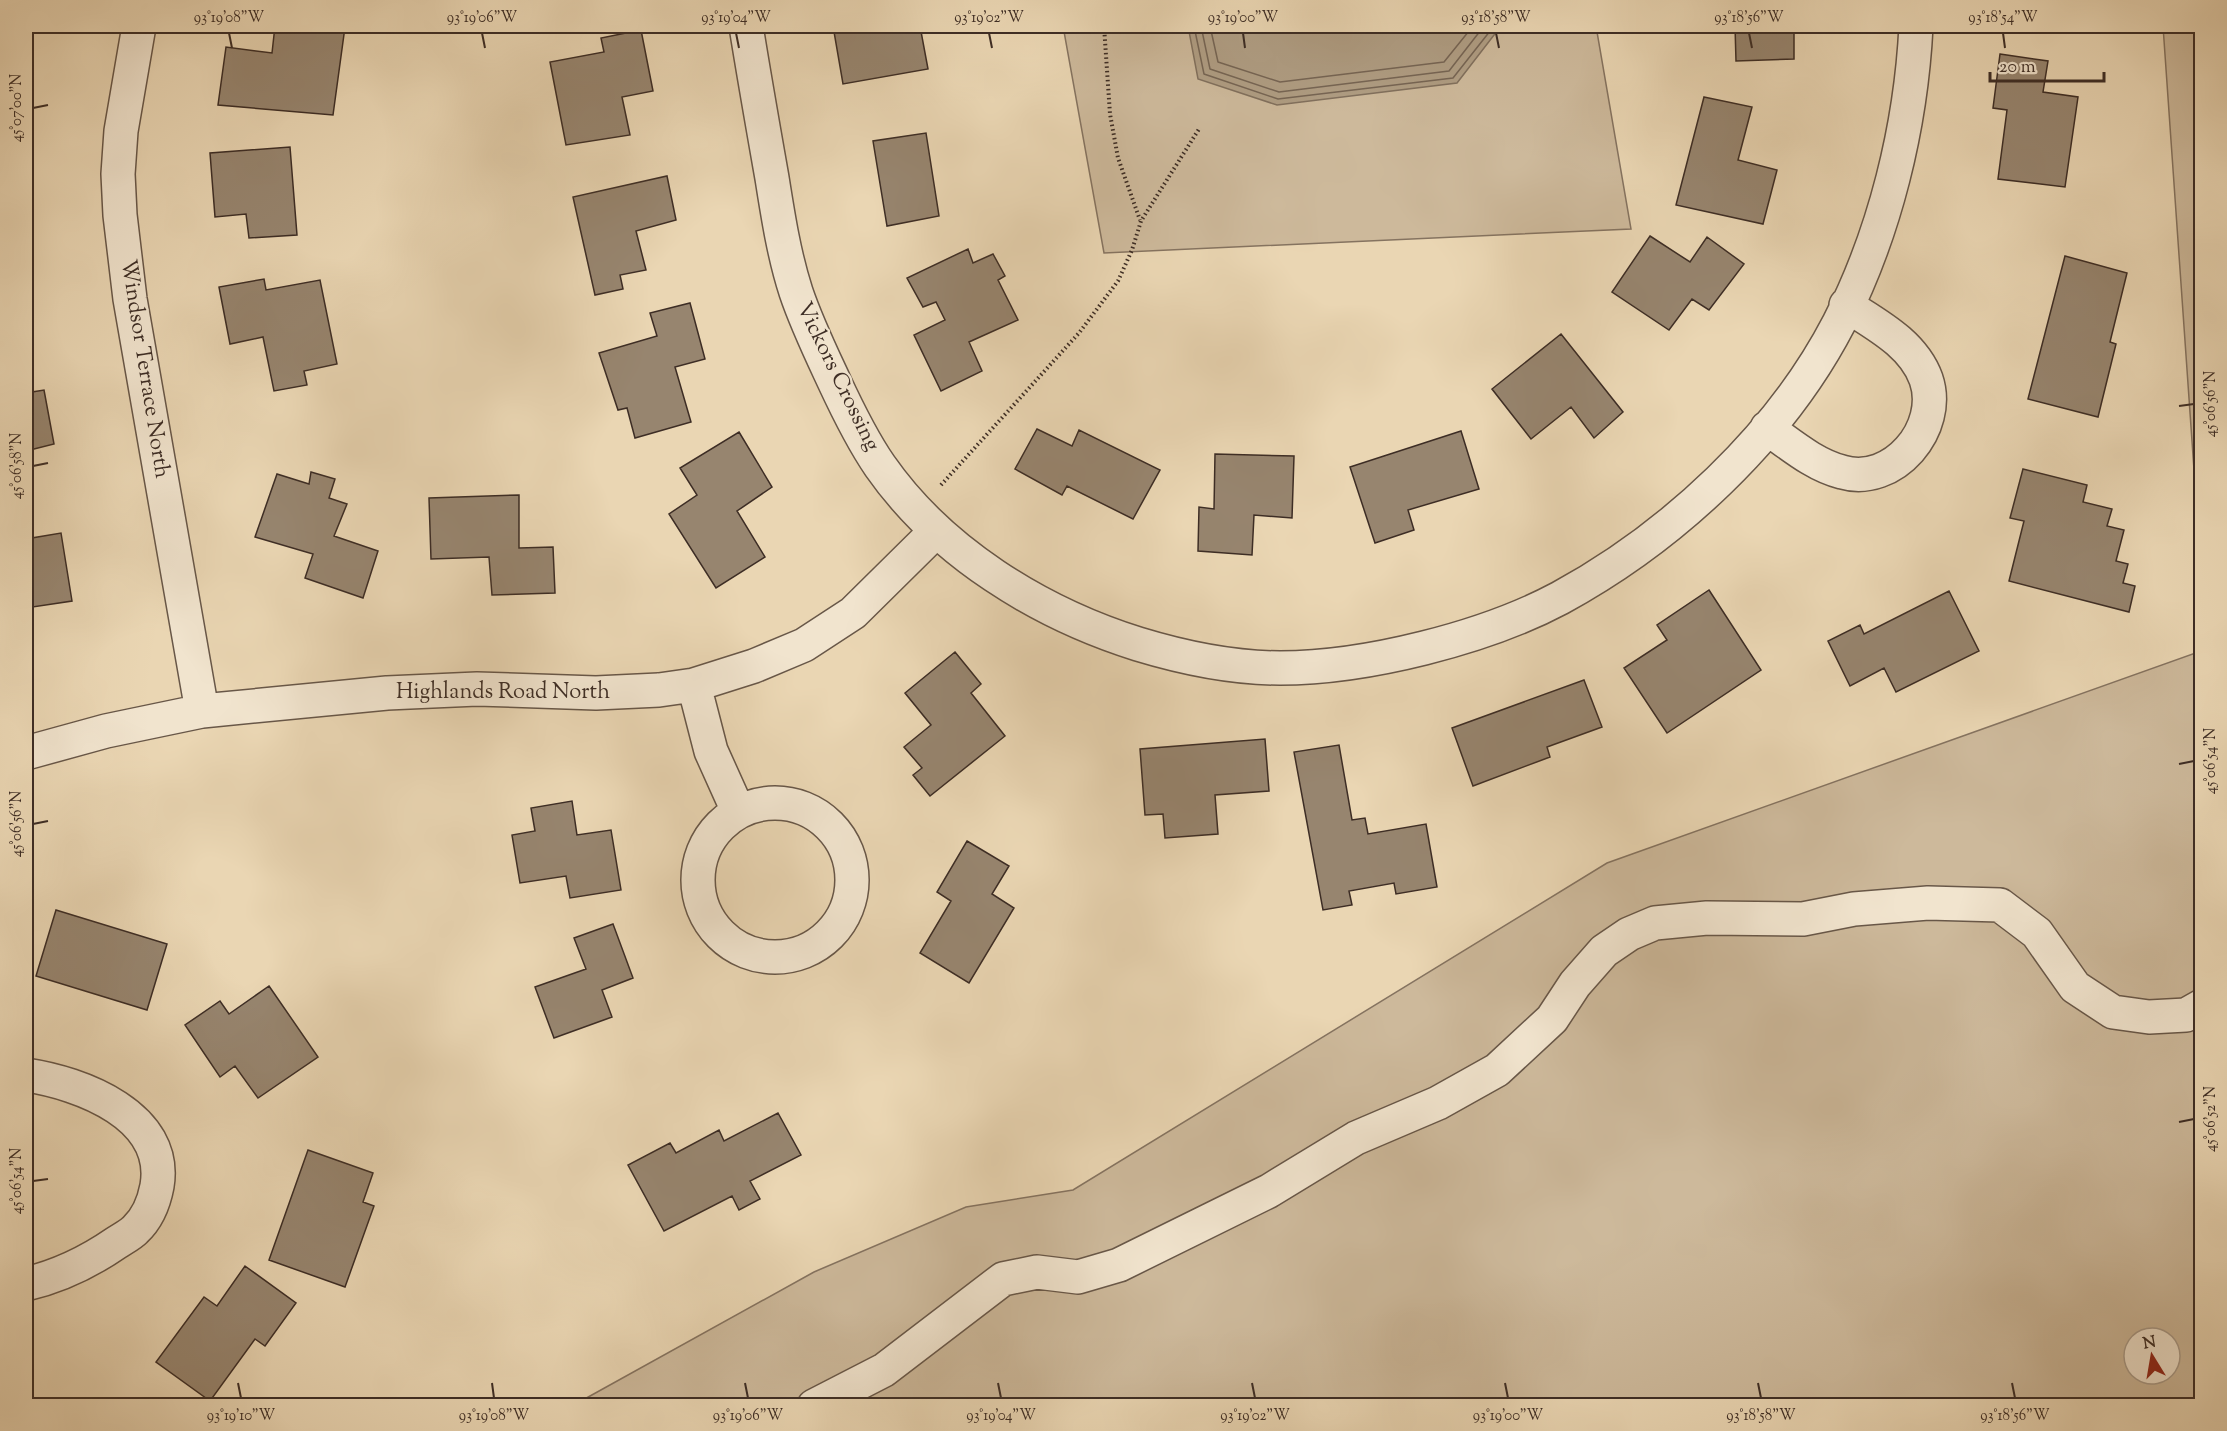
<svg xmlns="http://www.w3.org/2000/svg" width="2227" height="1431" font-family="'Sorts Mill Goudy',serif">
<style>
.green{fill:#cdb99b;stroke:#857360;stroke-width:1.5;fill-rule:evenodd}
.water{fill:#af9d83;stroke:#81705d;stroke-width:1.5}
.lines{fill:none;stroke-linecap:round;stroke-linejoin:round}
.shore{stroke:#766554;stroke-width:1.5}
.building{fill:#97856f;stroke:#3d2d25;stroke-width:1.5}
.minor-casing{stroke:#685748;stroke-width:36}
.path{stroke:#3d2d25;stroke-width:4;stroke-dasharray:1.5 3;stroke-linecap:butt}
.minor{stroke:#f1e4ce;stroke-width:33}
.ticks{fill:none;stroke:#3d2d25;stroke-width:2}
.labels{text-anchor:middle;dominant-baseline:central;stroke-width:4.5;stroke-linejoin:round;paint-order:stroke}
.street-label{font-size:22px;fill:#3d2d25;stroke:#f1e4ce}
.neatline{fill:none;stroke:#3d2d25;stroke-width:2}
.ticks-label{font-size:15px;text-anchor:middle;fill:#3d2d25}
</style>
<rect width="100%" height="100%" fill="#ead6b3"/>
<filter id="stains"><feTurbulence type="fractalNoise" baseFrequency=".00333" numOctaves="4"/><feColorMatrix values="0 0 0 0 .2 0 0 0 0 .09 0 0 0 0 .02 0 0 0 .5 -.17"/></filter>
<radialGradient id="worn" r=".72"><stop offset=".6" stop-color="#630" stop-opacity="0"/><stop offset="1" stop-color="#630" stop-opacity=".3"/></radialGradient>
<!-- green -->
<path class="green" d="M1063,26H1596L1631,229L1104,253Z
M2163,26H2201V570Z
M2201,651V1405L572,1406L814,1272L966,1207L1073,1190L1607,863ZM2134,1338H2170V1374H2134Z"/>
<!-- water -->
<path class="water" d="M1188,26H1501L1457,83L1277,105L1198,79Z"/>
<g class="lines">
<!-- shore -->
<path class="shore" d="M1194,26L1204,74L1278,99L1453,78L1494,26
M1201,26L1210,69L1279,92L1449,71L1484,26
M1210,26L1218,62L1280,82L1444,62L1473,26"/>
</g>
<!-- building -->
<path class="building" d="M275,26L345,27L333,115L218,105L226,47L272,53Z
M833,26H920L928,69L843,84Z
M1735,26H1794V59L1736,61Z
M641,30L653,91L622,97L630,135L566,145L550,62L604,52L601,38Z
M2000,54L2048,61L2043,92L2078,97L2065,187L1998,179L2007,110L1993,108Z
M26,56H30L26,113Z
M1704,97L1752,107L1738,160L1777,170L1763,224L1676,205Z
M926,133L939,216L887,226L873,141Z
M290,147L297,235L249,238L246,214L215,217L210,153Z
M667,176L676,220L636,231L646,270L620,275L623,289L595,295L573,197Z
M1650,236L1690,262L1707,237L1744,264L1709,310L1692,299L1669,330L1612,292Z
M968,249L973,263L993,254L1005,276L998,280L1018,320L969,342L982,371L941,391L914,335L945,320L936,302L923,307L907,278Z
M2065,256L2127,273L2110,342L2116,344L2098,417L2028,399Z
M264,279L266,290L320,280L337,364L304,371L307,385L274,391L263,337L230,344L219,287Z
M690,303L705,359L675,367L691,422L635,438L627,408L618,410L599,353L657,336L650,313Z
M1561,334L1623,412L1594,438L1571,407L1531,439L1492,389Z
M44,390L54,444L26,451V393Z
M1037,429L1072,446L1079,430L1160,470L1133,519L1067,486L1062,495L1015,469Z
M1461,431L1479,489L1408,510L1414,530L1375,543L1350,467Z
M739,432L772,487L737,511L765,557L716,588L669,514L697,495L680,468Z
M1215,454L1294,456L1292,518L1254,515L1252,555L1198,551L1199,507L1214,509Z
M2023,469L2087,485L2083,502L2112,509L2107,526L2124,530L2116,561L2128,564L2123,583L2135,586L2129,612L2009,581L2024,521L2010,518Z
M311,472L335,479L329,498L347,504L334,536L378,551L363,598L305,578L313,554L255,537L277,474L309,484Z
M519,495V548L553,547L555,593L492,595L489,557L431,559L429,498Z
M61,533L72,601L26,608V539Z
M1709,590L1761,670L1667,733L1624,668L1667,640L1657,625Z
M1949,591L1979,651L1896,692L1884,668L1850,686L1828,641L1860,625L1864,634Z
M955,652L981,684L971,693L1005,736L930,796L913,775L922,768L904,747L931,725L905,693Z
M1584,680L1602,727L1547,747L1550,757L1473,786L1452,728Z
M1265,739L1269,791L1215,795L1218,834L1165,838L1163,814L1145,815L1140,749Z
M1339,745L1352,820L1365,818L1368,834L1426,824L1437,887L1396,894L1394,883L1349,891L1352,905L1323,910L1294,752Z
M572,801L577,835L611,830L621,890L570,898L566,876L520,883L512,835L535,831L531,808Z
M967,841L1009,866L992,894L1014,908L969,983L920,953L951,901L937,892Z
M56,910L167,944L147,1010L36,976Z
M613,924L633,978L602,990L612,1017L554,1038L535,987L586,969L574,938Z
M269,986L318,1057L258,1098L235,1066L220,1077L185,1025L220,1001L229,1014Z
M778,1113L801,1155L750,1181L760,1199L739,1210L732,1196L664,1231L628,1165L670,1143L676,1153L719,1130L724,1141Z
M308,1150L373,1173L363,1202L374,1206L345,1287L269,1260Z
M245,1266L296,1303L265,1346L255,1339L210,1401L156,1362L204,1297L217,1306Z"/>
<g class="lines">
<defs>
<path id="minor" d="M139,26L121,131L118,174L120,215L130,299L202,711
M746,26C754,76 763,127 772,178C778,216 784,255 796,292C806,322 820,351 834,381C847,409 862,440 880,466C940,552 1039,613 1138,644C1184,658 1232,668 1280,668C1366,668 1485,638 1560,598C1672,537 1780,437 1839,323C1885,233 1911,127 1916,26
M1767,428C1790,444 1814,465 1842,472C1893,487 1943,428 1926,379C1913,343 1875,324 1846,305
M694,685L711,751L738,811
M26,753L106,731L202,711L387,693L477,689L596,693L659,690L694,685L754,666L804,645L853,613L936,531
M698 880a77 77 0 1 1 154 0a77 77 0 1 1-154 0Z
M26,1075C81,1083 169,1116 157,1186C154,1202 148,1218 135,1230C130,1235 122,1239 116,1243C87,1263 60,1276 26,1284
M814,1406L884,1370L1003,1279L1037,1272L1078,1277L1119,1265L1269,1191L1356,1138L1438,1103L1497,1070L1552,1019L1575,984L1604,951L1629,934L1655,923L1707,918L1803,919L1854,909L1928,903L2000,905L2037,933L2075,987L2113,1012L2149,1017L2186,1015L2202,1006"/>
</defs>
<!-- minor casing -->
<use href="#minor" class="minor-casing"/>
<!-- path -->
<path class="path" d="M1104,26L1110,114L1118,158L1140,220
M941,485L1079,333L1118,281L1132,250L1141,221L1199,129"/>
<!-- minor -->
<use href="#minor" class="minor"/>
</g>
<!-- ticks -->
<path class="ticks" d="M229,33L232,48M482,33L485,48M736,33L739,48M989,33L992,48M1243,33L1245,48M1496,33L1499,48M1749,33L1752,48M2003,33L2005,48M33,108L48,105M2179,406L2194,404M33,466L48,463M2179,764L2194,761M33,824L48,821M2179,1122L2194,1119M33,1181L48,1179M238,1383L241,1398M492,1383L494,1398M745,1383L748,1398M998,1383L1001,1398M1252,1383L1255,1398M1505,1383L1508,1398M1758,1383L1761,1398M2012,1383L2015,1398"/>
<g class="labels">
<!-- street labels -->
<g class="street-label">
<text transform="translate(144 369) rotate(81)">Windsor Terrace North</text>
<text transform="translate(837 377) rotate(64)">Vickors Crossing</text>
<text x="503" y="693">Highlands Road North</text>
</g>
</g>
<!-- margin -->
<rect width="2227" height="1431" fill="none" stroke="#ead6b3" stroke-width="66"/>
<!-- north arrow -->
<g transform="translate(2152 1356) rotate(349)"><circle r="28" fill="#f1e4ce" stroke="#a99b8a" stroke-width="1.5"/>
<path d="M0-4.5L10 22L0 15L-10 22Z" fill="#8f2418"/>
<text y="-9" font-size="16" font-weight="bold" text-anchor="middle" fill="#3d2d25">N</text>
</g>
<!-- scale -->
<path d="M1990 72v9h114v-9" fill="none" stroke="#3d2d25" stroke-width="3"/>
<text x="1999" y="72" font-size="18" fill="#3d2d25" stroke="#f1e4ce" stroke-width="4.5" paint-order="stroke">20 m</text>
<rect x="33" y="33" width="2161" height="1365" class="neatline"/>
<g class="ticks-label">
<text x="229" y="22">93°19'08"W</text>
<text x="482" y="22">93°19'06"W</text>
<text x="736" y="22">93°19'04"W</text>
<text x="989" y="22">93°19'02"W</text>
<text x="1243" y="22">93°19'00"W</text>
<text x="1496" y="22">93°18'58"W</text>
<text x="1749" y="22">93°18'56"W</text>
<text x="2003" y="22">93°18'54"W</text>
<text transform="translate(16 108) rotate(-90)" y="5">45°07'00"N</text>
<text transform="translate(2210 404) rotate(-90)" y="5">45°06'56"N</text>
<text transform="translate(16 466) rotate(-90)" y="5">45°06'58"N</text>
<text transform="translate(2210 761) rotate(-90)" y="5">45°06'54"N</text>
<text transform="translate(16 824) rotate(-90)" y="5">45°06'56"N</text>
<text transform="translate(2210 1119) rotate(-90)" y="5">45°06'52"N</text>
<text transform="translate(16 1181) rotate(-90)" y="5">45°06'54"N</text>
<text x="241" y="1420">93°19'10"W</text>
<text x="494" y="1420">93°19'08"W</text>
<text x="748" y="1420">93°19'06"W</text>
<text x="1001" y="1420">93°19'04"W</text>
<text x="1255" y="1420">93°19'02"W</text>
<text x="1508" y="1420">93°19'00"W</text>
<text x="1761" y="1420">93°18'58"W</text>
<text x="2015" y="1420">93°18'56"W</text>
</g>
<rect width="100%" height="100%" filter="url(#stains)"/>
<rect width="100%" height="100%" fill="url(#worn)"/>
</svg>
